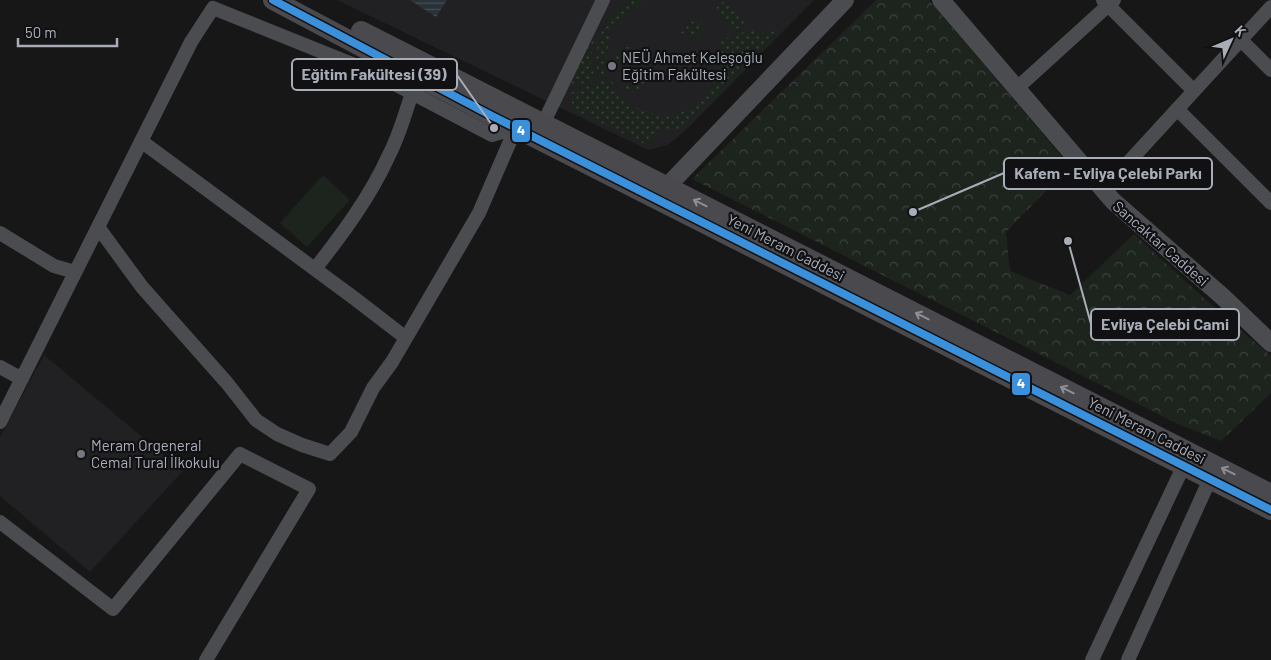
<svg xmlns="http://www.w3.org/2000/svg" width="1271" height="660" font-family="Barlow,sans-serif">
<style>
.built{fill:#212123}
.grass{fill:url(#grass-dots)}
.park{fill:url(#park-crowns)}
.garden{fill:#1d241e}
.water{fill:url(#water-rules)}
.lines{fill:none;stroke-linecap:round;stroke-linejoin:round}
.minor{stroke:#4b4c50;stroke-width:14}
.tertiary{stroke:#4b4c50;stroke-width:18}
.secondary{stroke:#4a4a4e;stroke-width:20}
.bus-1-casing{stroke:#111113;stroke-width:11}
.bus-1{stroke:#3a90db;stroke-width:8}
.oneway{stroke:#8c8f98}
.poi-dot{fill:#757880;stroke:#111113;stroke-width:2}
.labels{text-anchor:middle;dominant-baseline:central;stroke-width:4.5;stroke-linejoin:round;paint-order:stroke}
.poi-label{font-size:15px;fill:#a8adb8;stroke:#111113;text-anchor:start}
.street-label{font-size:15px;fill:#a8adb8;stroke:#111113}
.leader{fill:none;stroke:#a8adb8;stroke-width:2}
.callout-dot{fill:#a8adb8;stroke:#111113;stroke-width:2}
.callout{fill:#111113;stroke:#a8adb8;stroke-width:2}
.callout-label{font-size:16px;text-anchor:middle;font-weight:bold;fill:#a8adb8}
.line-badge{stroke:#111113;stroke-width:2}
.badge-label{font-size:14px;text-anchor:middle;font-weight:bold;fill:#fff}
</style>
<defs>
<pattern id="grass-dots" width="8" height="8" patternUnits="userSpaceOnUse" patternTransform="scale(1.25)"><rect width="8" height="8" fill="#1d241e"/><path d="M2 2h.1M6 6h.1" fill="none" stroke="#3b413d" stroke-width="1.8" stroke-linecap="round"/></pattern>
<pattern id="park-crowns" width="20" height="18" patternUnits="userSpaceOnUse" patternTransform="scale(1.25)"><rect width="20" height="18" fill="#1d241e"/><path d="M2 6a3 3 0 1 1 6 0M12 15a3 3 0 1 1 6 0" fill="none" stroke="#3b413d"/></pattern>
<pattern id="water-rules" width="6" height="5" patternUnits="userSpaceOnUse" patternTransform="scale(1.25)"><rect width="6" height="5" fill="#2a3239"/><path d="M0 2.5h6" fill="none" stroke="#464d54"/></pattern>
</defs>
<rect width="100%" height="100%" fill="#171717"/>
<!-- built -->
<path class="built" d="M337,0H814L685,131L668,145L648,150Z
M44,355L183,471L90,572L0,496V437Z"/>
<!-- grass -->
<path class="grass" d="M628,0H640L642,4C630,11 620,19 613,31L604,27L609,18Z
M724,1L749,25L730,31L727,23L715,9Z
M695,21L702,22C702,33 698,39 688,42L690,35L689,32L680,34C683,26 687,24 695,21Z
M753,29L758,34L775,31L778,34L713,100L708,99L678,130L662,128L655,135L649,146L572,109V92L610,78C613,82 614,88 617,92C623,100 633,107 642,110C688,129 728,87 718,41Z
M602,31L611,35C606,49 606,60 609,74L599,77C594,62 596,46 602,31Z
M595,36C591,51 590,65 595,79L571,87C573,68 583,51 595,36Z
M627,47L636,49L627,55L628,57L636,62L629,66L620,63L611,55L621,48Z
M639,71L637,80L639,82L647,80C640,88 636,93 624,92C626,81 628,75 639,71Z"/>
<!-- park -->
<path class="park" d="M876,0H929L1070,166L1006,232L1010,271L1070,295L1134,234L1206,300L1271,356V393L1221,441L1178,424L692,179Z"/>
<!-- garden -->
<path class="garden" d="M323,175L350,200L307,247L280,223Z"/>
<!-- water -->
<path class="water" d="M410,0H447L436,17Z"/>
<g class="lines">
<!-- minor -->
<path class="minor" d="M1103,0L1194,91
M1241,40L1271,70
M1016,89L1114,0
M1177,109L1271,203
M543,124L603,0
M141,141L354,298L406,338
M1103,190L1271,7
M98,227L142,287L227,383L256,420L277,434L302,445L330,454L351,432L373,388L392,362L479,213L518,123
M0,233L54,266L75,272
M315,269C343,233 370,197 389,155C399,136 405,114 412,93
M0,367L22,379
M0,422L191,42L213,8L372,72L492,135L516,128
M0,522L113,609L240,454L309,489L206,660
M1092,660L1184,465
M1128,660L1210,479"/>
<!-- tertiary -->
<path class="tertiary" d="M941,0L1113,201L1223,297L1271,343
M659,195L845,0"/>
<!-- secondary -->
<path class="secondary" d="M273,0L492,116L1271,510
M361,31L1271,494"/>
<defs>
<path id="bus-1" d="M273,0L492,116L1271,510"/>
</defs>
<!-- bus-1 casing -->
<use href="#bus-1" class="bus-1-casing"/>
<!-- bus-1 -->
<use href="#bus-1" class="bus-1"/>
</g>
<!-- one-way arrows -->
<defs><path id="oneway-shaft" d="M-6 0H5M1.5-3L5.5 0L1.5 3" fill="none" stroke-width="1.6" stroke-linecap="round" stroke-linejoin="round" transform="scale(1.25)"/></defs>
<g class="oneway">
<use href="#oneway-shaft" transform="translate(700 203) rotate(-153)"/>
<use href="#oneway-shaft" transform="translate(922 316) rotate(-153)"/>
<use href="#oneway-shaft" transform="translate(1067 390) rotate(-153)"/>
<use href="#oneway-shaft" transform="translate(1228 471) rotate(-153)"/>
</g>
<!-- markers -->
<g class="poi-dot">
<circle cx="612" cy="66" r="5"/>
<circle cx="81" cy="454" r="5"/>
</g>
<g class="labels">
<!-- poi labels -->
<g class="poi-label">
<text x="622" y="57">NEÜ Ahmet Keleşoğlu<tspan x="622" dy="17">Eğitim Fakültesi</tspan></text>
<text x="91" y="445">Meram Orgeneral<tspan x="91" dy="17">Cemal Tural İlkokulu</tspan></text>
</g>
<!-- street labels -->
<g class="street-label">
<text transform="translate(1161 243) rotate(41)">Sancaktar Caddesi</text>
<text transform="translate(786 247) rotate(27)">Yeni Meram Caddesi</text>
<text transform="translate(1147 430) rotate(27)">Yeni Meram Caddesi</text>
</g>
</g>
<!-- callouts -->
<path class="leader" d="M494 128L457 75M913 212L1004 173M1068 241L1091 324"/>
<g class="callout-dot">
<circle cx="494" cy="128" r="5"/>
<circle cx="913" cy="212" r="5"/>
<circle cx="1068" cy="241" r="5"/>
</g>
<g class="callout">
<rect x="292" y="59" width="165" height="31" rx="5"/>
<rect x="1004" y="158" width="208" height="31" rx="5"/>
<rect x="1091" y="309" width="148" height="31" rx="5"/>
</g>
<g class="callout-label">
<text x="374" y="80">Eğitim Fakültesi (39)</text>
<text x="1108" y="179">Kafem - Evliya Çelebi Parkı</text>
<text x="1165" y="330">Evliya Çelebi Cami</text>
</g>
<g class="line-badge">
<rect x="511" y="119" width="20" height="24" rx="5" fill="#3a90db"/>
<rect x="1011" y="372" width="20" height="24" rx="5" fill="#3a90db"/>
</g>
<g class="badge-label">
<text x="521" y="135">4</text>
<text x="1021" y="388">4</text>
</g>
<!-- north arrow -->
<g transform="translate(1231 40) rotate(46)" stroke="#111113" stroke-width="4" paint-order="stroke">
<path d="M0-4L9 19L0 12L-9 19Z" fill="#a8adb8"/>
<text y="-8" font-size="14" font-weight="bold" text-anchor="middle" fill="#a8adb8">K</text>
</g>
<!-- scale -->
<path d="M18 38v8h99v-8" fill="none" stroke="#a8adb8" stroke-width="2.5"/>
<text x="25" y="38" font-size="15" fill="#a8adb8" stroke="#111113" stroke-width="4" paint-order="stroke">50 m</text>
</svg>
